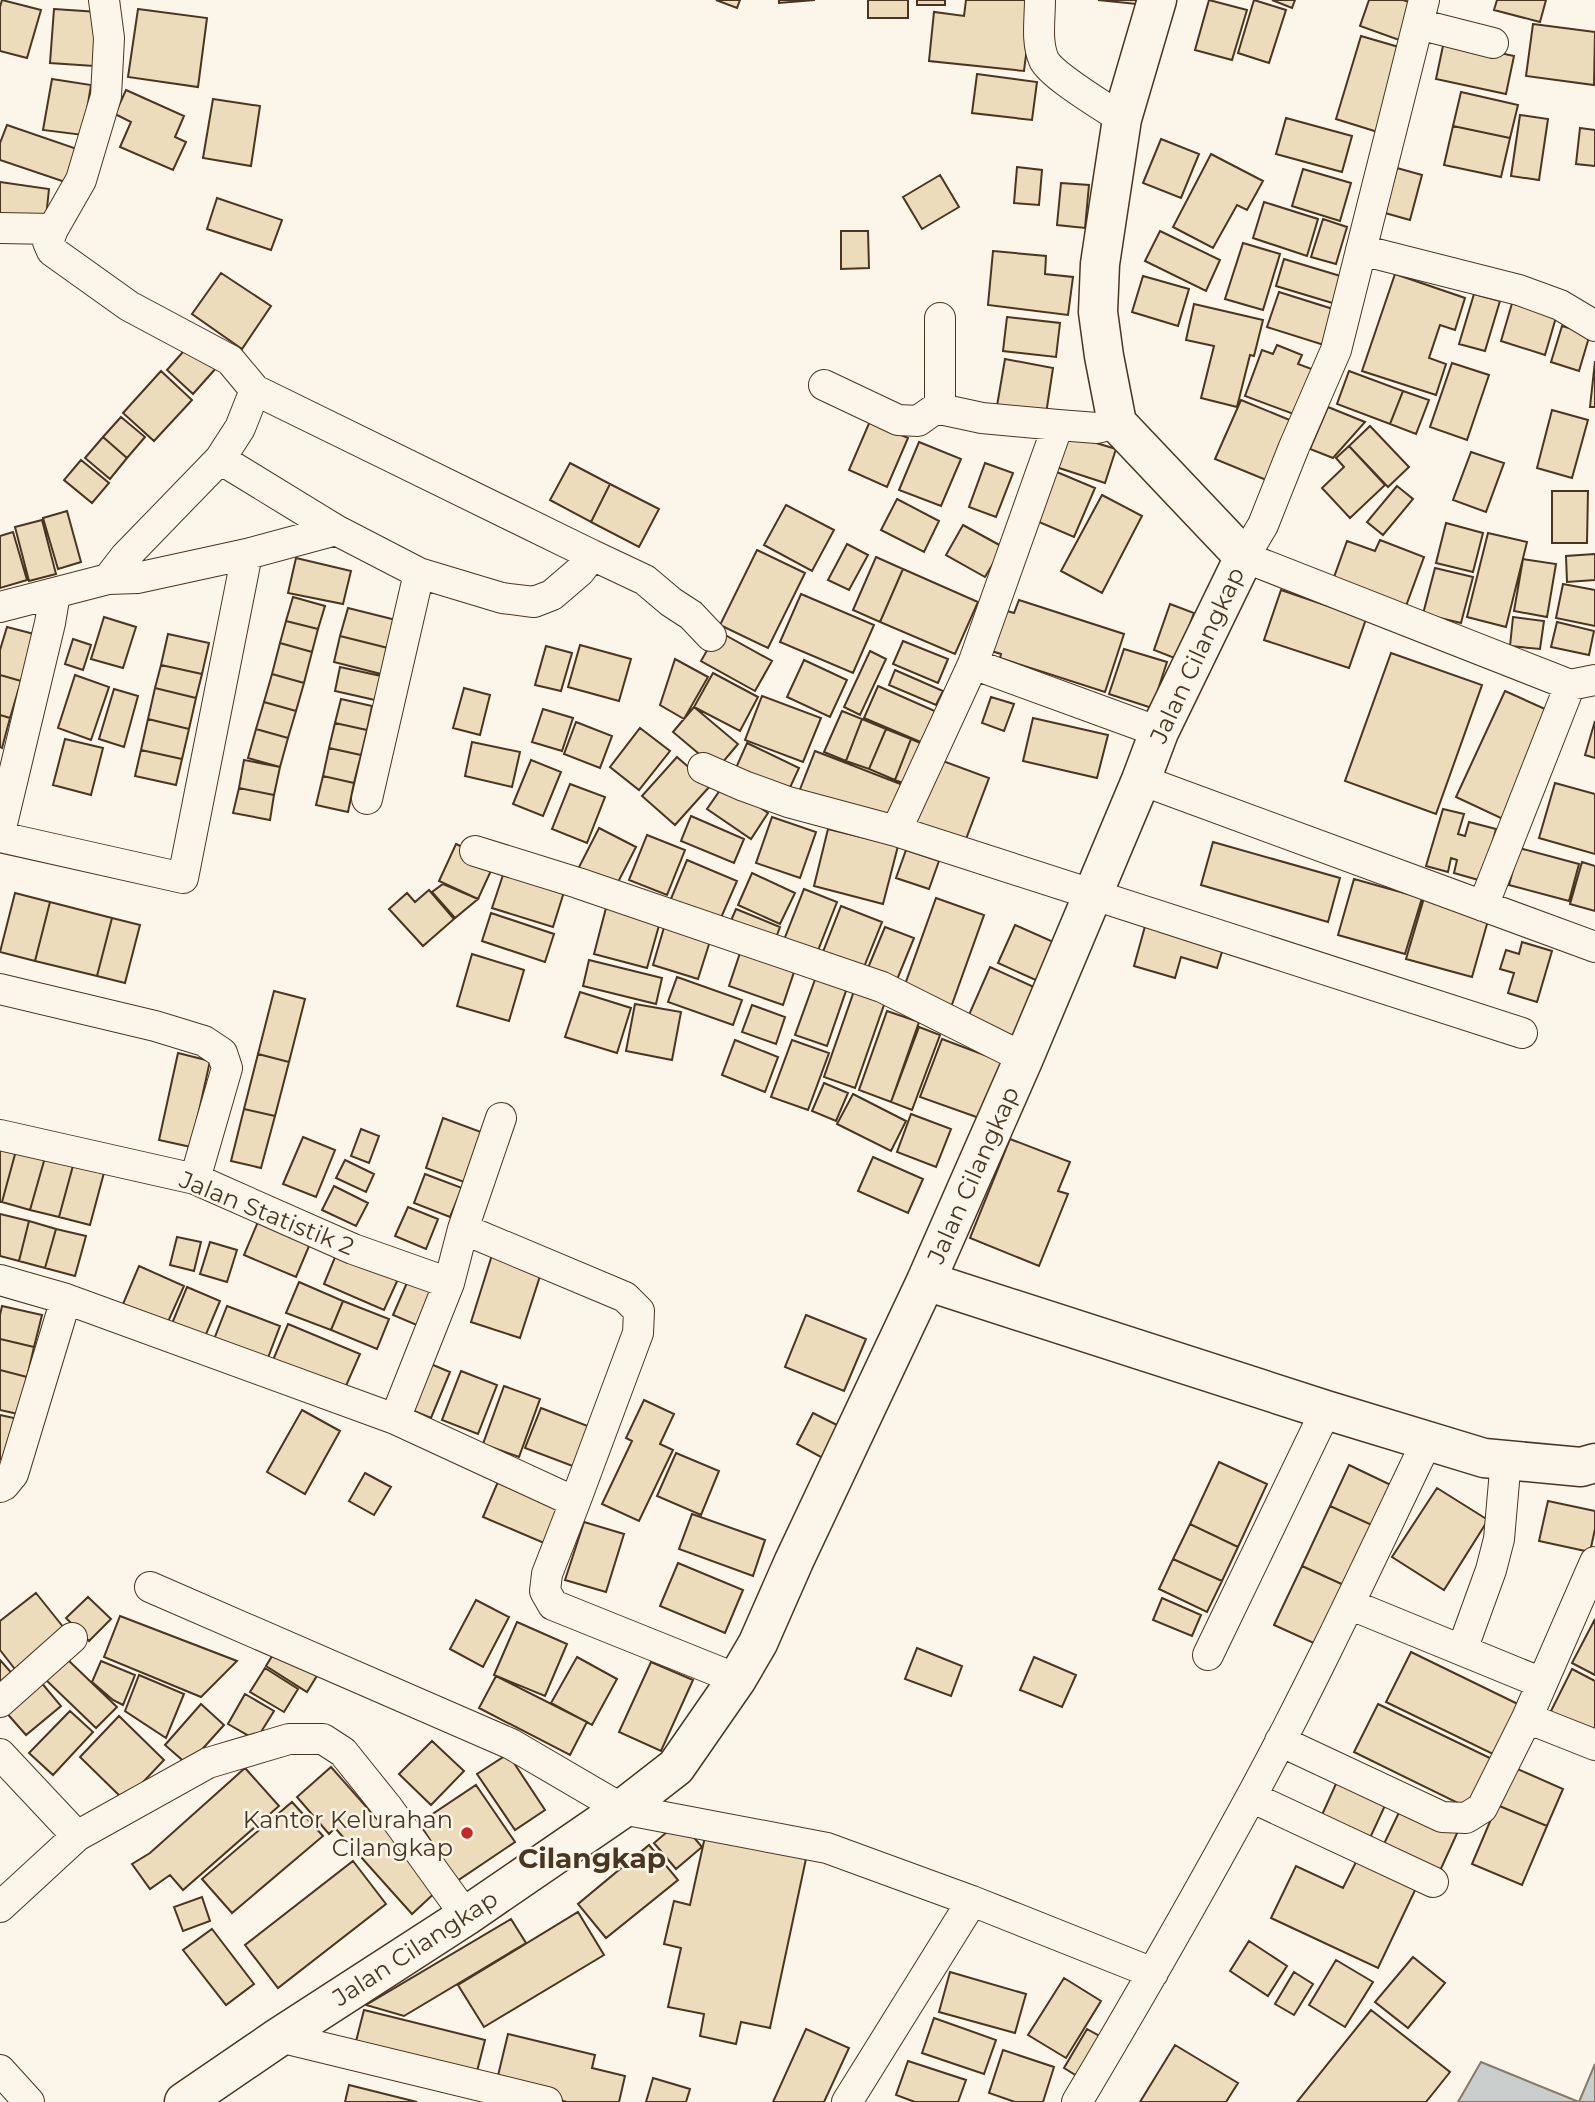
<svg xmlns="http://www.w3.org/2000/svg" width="1595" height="2102" font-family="Montserrat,sans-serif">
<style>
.water{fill:#c9cecd;stroke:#887966;stroke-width:2}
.building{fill:#ecdcbc;stroke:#4a3520;stroke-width:2}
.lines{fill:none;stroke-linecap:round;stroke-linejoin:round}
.street-casing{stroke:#4a3520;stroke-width:32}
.secondary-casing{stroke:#4a3520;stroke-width:41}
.street{stroke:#fbf6e9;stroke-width:30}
.secondary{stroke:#fbf6e9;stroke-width:38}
.poi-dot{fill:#c62828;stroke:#fbf6e9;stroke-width:2.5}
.labels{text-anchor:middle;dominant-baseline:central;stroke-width:5;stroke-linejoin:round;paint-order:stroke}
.street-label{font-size:24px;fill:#4a3520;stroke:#fbf6e9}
.poi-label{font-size:24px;fill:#4a3520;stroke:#fbf6e9;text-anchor:end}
.quarter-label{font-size:28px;font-weight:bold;fill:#4a3520;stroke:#fbf6e9}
</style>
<rect width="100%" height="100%" fill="#fbf6e9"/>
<!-- water -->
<path class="water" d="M1481,2062L1579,2102L1595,2064V2102H1458Z"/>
<!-- building -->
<path class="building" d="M2,0L41,10L27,58L0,51V7Z
M716,0H740L737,8Z
M779,0H815L779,3Z
M868,0H908V18H868Z
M917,0H945V5H917Z
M966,0H1033L1024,71L929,61L934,12L964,16Z
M1098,0H1136V4Z
M1209,0L1247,10L1232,60L1195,50Z
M1254,0L1286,10L1269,63L1238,53Z
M1272,0H1295L1292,8Z
M1369,0H1403L1415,4L1402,41L1360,26Z
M1497,0H1546L1540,22L1494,10Z
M54,9L98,12L94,66L50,63Z
M138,9L207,18L198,87L128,77Z
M1533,24L1595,32L1594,85L1526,76Z
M1361,36L1409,50L1384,134L1336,119Z
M1444,41L1514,56L1506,94L1436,79Z
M977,74L1037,82L1032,120L972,113Z
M52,79L91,85L83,135L43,130Z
M126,90L184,116L175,137L186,142L173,170L120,147L131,122L115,114Z
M1461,92L1518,105L1510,138L1453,126Z
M213,99L260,106L251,166L203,158Z
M1520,115L1548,119L1539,180L1511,176Z
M1286,118L1352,136L1342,172L1276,154Z
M7,125L80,150L68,183L0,160V143Z
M1453,126L1510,138L1501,177L1444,165Z
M1580,128L1595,130V166L1576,164Z
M1161,139L1199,154L1181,198L1143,183Z
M1211,154L1263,181L1247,210L1237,205L1213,248L1173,227Z
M1017,167L1042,170L1039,205L1014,203Z
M1397,168L1422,175L1410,220L1385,213Z
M1303,169L1351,183L1340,221L1292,206Z
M940,175L959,207L922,229L903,197Z
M0,182L49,189L45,227L0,221Z
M1061,183L1089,185L1085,228L1057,225Z
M217,198L282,220L271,250L207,229Z
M1264,202L1318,219L1307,256L1253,238Z
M1323,219L1347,227L1336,264L1311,257Z
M841,231H868L869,268L841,269Z
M1160,231L1220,260L1206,291L1145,261Z
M1243,243L1280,254L1263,310L1225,299Z
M993,251L1046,256L1045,274L1073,277L1068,315L988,305Z
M1284,259L1347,278L1339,305L1276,286Z
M221,273L271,306L242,349L192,314Z
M1395,274L1465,298L1455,330L1440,325L1429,358L1446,364L1436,395L1362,371Z
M1143,276L1189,289L1178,326L1132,312Z
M1279,292L1336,310L1324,345L1267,327Z
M1474,294L1500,301L1485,351L1459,344Z
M1513,300L1557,314L1545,355L1501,341Z
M1194,304L1263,320L1254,356L1250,355L1237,407L1201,398L1214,346L1186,340Z
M1007,317L1060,323L1056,357L1003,351Z
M1562,326L1590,334L1579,371L1551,362Z
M190,344L217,367L193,394L167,370Z
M1277,345L1302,355L1298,364L1317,371L1299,416L1245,396L1262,350L1273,354Z
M1005,359L1053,368L1046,414L997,406Z
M1595,361V407H1590Z
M1452,363L1489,375L1467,440L1430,427Z
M161,371L192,400L154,441L123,413Z
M1349,371L1403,391L1390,424L1337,404Z
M1403,391L1429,400L1416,434L1390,424Z
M1241,400L1297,423L1271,482L1215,459Z
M1328,407L1365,422L1333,458L1310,449Z
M1552,410L1588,420L1572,478L1537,468Z
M121,417L145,437L127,458L103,437Z
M870,421L908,438L887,487L849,470Z
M1370,426L1409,467L1388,487L1349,446Z
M1063,433L1116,449L1105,483L1053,466Z
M103,437L127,458L110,479L85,458Z
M919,442L961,459L941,506L899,490Z
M1349,446L1385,485L1350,518L1322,488L1344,467L1336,458Z
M1471,452L1504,463L1486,512L1453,500Z
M81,460L109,483L92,503L64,480Z
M570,463L610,484L591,522L550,500Z
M985,463L1013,473L996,517L969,507Z
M1052,470L1095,488L1074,537L1032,519Z
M610,484L659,509L639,547L591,522Z
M1397,486L1413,499L1383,535L1367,522Z
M1552,491H1588L1587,543H1552Z
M1102,495L1142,516L1102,593L1061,571Z
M897,499L939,521L924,552L881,530Z
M786,505L834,530L812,571L764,545Z
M67,511L81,562L58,569L43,518Z
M42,520L56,574L29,581L15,527Z
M1446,523L1483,533L1473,572L1436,563Z
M963,525L1003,547L985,577L946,555Z
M13,532L27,580L0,588V536Z
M1488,533L1527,542L1506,627L1467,617Z
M1380,540L1424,557L1406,606L1333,580L1347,541L1375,551Z
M847,544L868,555L849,590L828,580Z
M757,550L805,573L768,648L720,625Z
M1595,554V580L1567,582L1566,556Z
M876,557L903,569L880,622L853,610Z
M296,558L351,571L343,604L288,593Z
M1523,559L1556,564L1547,617L1514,611Z
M1435,568L1473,577L1461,623L1423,614Z
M903,569L978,602L955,654L880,622Z
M1563,584L1595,590V626L1556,618Z
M1281,590L1366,619L1349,668L1264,640Z
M801,594L874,625L853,673L780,642Z
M293,597L325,606L318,629L286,621Z
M1019,600L1124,634L1105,692L1000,658L1001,654L985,649L1000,609L1014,613Z
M1170,604L1194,613L1177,659L1154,650Z
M348,608L404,622L396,650L340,636Z
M104,617L136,627L123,668L91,659Z
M1513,617L1544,621L1540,649L1510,646Z
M286,621L318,629L312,652L280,643Z
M1557,622L1594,631L1589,655L1551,647Z
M7,627L34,634L21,681L0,675V650Z
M718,631L772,661L755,691L701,661Z
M168,634L209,643L202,674L161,665Z
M340,636L396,650L389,676L334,662Z
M73,639L91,645L83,670L65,664Z
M903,641L948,659L938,683L893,664Z
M280,643L312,652L304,683L272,674Z
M580,645L631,659L619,701L568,687Z
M546,646L572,653L561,691L535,685Z
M1124,649L1167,662L1152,708L1109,694Z
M870,651L886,659L860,715L844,707Z
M1391,653L1482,685L1436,814L1345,781Z
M675,659L708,677L684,719L660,705Z
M804,660L847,680L830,717L787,697Z
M161,665L202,674L196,698L155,688Z
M340,667L381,676L375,700L335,691Z
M895,670L943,691L936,705L889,685Z
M713,673L758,697L740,731L694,707Z
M272,674L304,683L296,711L264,702Z
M0,675L21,681L10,718L0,715Z
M75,675L109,687L91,740L58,728Z
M878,686L937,712L923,743L864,718Z
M155,688L196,698L189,729L148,719Z
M464,688L490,695L480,735L453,728Z
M114,689L138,696L124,747L99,739Z
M1505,691L1554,713L1505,820L1456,797Z
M762,696L821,718L803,762L745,740Z
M991,697L1014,704L1004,731L982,723Z
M341,699L372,706L367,730L335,723Z
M264,702L296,711L288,738L256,729Z
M694,707L738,744L717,769L673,732Z
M543,709L573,718L562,751L532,742Z
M842,711L862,719L846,761L824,752Z
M0,715L10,718L2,748L0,747Z
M1033,718L1108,735L1097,778L1023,761Z
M148,719L189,729L182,759L141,750Z
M862,719L886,729L869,769L846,761Z
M1595,721V758L1585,755Z
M576,722L612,736L600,768L564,754Z
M335,723L367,730L361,755L329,748Z
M640,728L670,751L639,790L610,767Z
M256,729L288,738L280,767L248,758Z
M886,729L911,739L895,780L869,769Z
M65,739L103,748L91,795L53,785Z
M911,739L925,745L908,785L895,780Z
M472,742L520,752L512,787L465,776Z
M747,743L799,768L788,792L736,768Z
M329,748L361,755L354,783L323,776Z
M141,750L182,759L176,785L135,776Z
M815,751L903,785L887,825L797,797Z
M677,757L710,786L675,825L642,796Z
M932,757L989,778L963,847L905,826Z
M244,760L280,767L274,795L239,788Z
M531,760L561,772L543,816L513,804Z
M323,776L354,783L348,812L316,805Z
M725,783L768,813L751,839L707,809Z
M1555,783L1595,794V854L1539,838Z
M570,784L605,797L587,843L552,829Z
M239,788L274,795L270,820L233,813Z
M1443,809L1464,814L1458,834L1465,836L1469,822L1496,829L1482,881L1454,873L1457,860L1451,858L1448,872L1426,866Z
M691,816L744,839L734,863L681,841Z
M772,817L816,832L800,878L756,863Z
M599,828L636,847L613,892L576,873Z
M828,829L898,846L883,904L814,886Z
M647,835L685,850L667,895L629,880Z
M1213,842L1340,878L1328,922L1201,885Z
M456,844L495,862L478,899L439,881Z
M1519,848L1579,864L1569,901L1509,885Z
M906,850L939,861L929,889L896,878Z
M687,860L737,881L717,927L668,906Z
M1582,862L1595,866V911L1570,904Z
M504,872L564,892L553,927L492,908Z
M752,873L795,893L780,924L738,905Z
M1354,879L1422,898L1405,954L1338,935Z
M443,884L478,899L455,918L432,892Z
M804,889L837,902L815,958L782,945Z
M429,890L454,919L423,946L389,909L407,893L415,902Z
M15,893L50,902L35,961L0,952Z
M936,898L984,915L950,1010L902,993Z
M1424,898L1489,917L1472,977L1406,959Z
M50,902L112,918L97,976L35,961Z
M841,906L882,922L860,977L819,962Z
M606,908L660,922L647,968L594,954Z
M736,909L780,927L772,948L727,930Z
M491,913L554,934L545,962L482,941Z
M112,918L140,925L125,983L97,976Z
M1147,919L1225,942L1217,968L1181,957L1175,978L1134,966Z
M665,924L711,938L698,979L653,965Z
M1015,925L1067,948L1049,986L998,963Z
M885,927L914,938L894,987L865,975Z
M1522,942L1552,951L1537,1002L1508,993L1514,973L1500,969L1506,950L1519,954Z
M741,950L795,969L783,1005L729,986Z
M472,954L524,970L509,1021L457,1006Z
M589,960L662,978L656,1004L583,986Z
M990,967L1047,993L1022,1049L965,1024Z
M817,974L848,985L827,1046L795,1035Z
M677,977L742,1000L733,1025L668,1002Z
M274,991L305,999L289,1062L258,1054Z
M854,991L885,1002L855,1088L824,1077Z
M580,992L631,1008L617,1053L565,1037Z
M635,1004L681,1012L672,1060L626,1051Z
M752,1005L785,1017L776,1044L742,1032Z
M887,1011L919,1022L891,1102L859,1090Z
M919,1027L940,1035L912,1110L891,1102Z
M942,1039L1003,1062L982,1119L920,1097Z
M735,1040L778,1057L765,1092L722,1075Z
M792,1040L829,1053L808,1110L771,1097Z
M178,1053L210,1061L191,1147L159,1140Z
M258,1054L289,1062L275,1116L244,1109Z
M824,1083L848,1093L836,1121L812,1111Z
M853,1094L906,1121L891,1151L837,1124Z
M244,1109L275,1116L261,1168L231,1161Z
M911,1114L951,1129L936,1167L897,1152Z
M443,1118L481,1132L464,1182L426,1168Z
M361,1129L379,1136L369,1163L351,1156Z
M303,1137L335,1150L316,1197L283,1184Z
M1010,1139L1070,1162L1058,1191L1068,1194L1039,1266L970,1238Z
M0,1142L17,1147L2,1202H0Z
M17,1147L46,1154L30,1210L2,1202Z
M46,1154L74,1162L59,1217L30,1210Z
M873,1157L923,1179L908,1213L858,1191Z
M345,1160L374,1174L366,1192L336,1178Z
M74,1162L105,1169L90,1225L59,1217Z
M425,1174L462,1188L450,1217L414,1203Z
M334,1186L368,1203L356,1226L322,1210Z
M408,1207L438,1219L426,1249L395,1236Z
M0,1214L29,1221L19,1261L0,1256Z
M260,1217L312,1239L296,1277L244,1255Z
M29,1221L56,1229L45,1268L19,1261Z
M56,1229L86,1236L75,1276L45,1268Z
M177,1237L201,1242L194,1271L170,1265Z
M210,1242L237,1250L227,1282L200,1274Z
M338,1250L399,1277L384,1310L324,1284Z
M492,1255L542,1270L520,1338L471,1322Z
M139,1266L184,1286L167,1324L123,1304Z
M409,1278L434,1289L419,1326L393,1315Z
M299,1282L343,1301L331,1330L286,1313Z
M187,1287L220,1301L204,1339L171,1326Z
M343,1301L389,1319L377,1349L331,1330Z
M2,1306L42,1315L34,1347L0,1339V1315Z
M227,1306L280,1326L266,1363L213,1342Z
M806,1315L866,1339L844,1391L785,1367Z
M288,1324L360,1354L342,1395L271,1365Z
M0,1339L34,1347L27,1377L0,1370Z
M426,1362L450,1372L431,1418L407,1408Z
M0,1370L27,1377L18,1414L0,1410Z
M461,1371L497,1385L478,1434L442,1420Z
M504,1386L540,1399L519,1457L483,1444Z
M644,1400L674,1414L660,1444L673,1450L639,1521L602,1504L632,1441L626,1438Z
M541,1408L598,1430L583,1470L525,1448Z
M302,1410L340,1431L305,1494L267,1472Z
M813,1413L847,1430L830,1462L797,1444Z
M0,1415L23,1420L14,1463L0,1459Z
M676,1453L719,1471L701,1515L657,1496Z
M1219,1462L1267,1484L1238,1547L1190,1524Z
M1349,1465L1393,1486L1374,1526L1330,1506Z
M365,1473L391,1487L374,1515L349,1501Z
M500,1477L561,1502L544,1543L483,1517Z
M1437,1488L1488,1520L1444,1590L1392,1557Z
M1548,1501L1595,1511V1529L1590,1552L1539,1541Z
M1330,1506L1374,1526L1346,1586L1302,1566Z
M692,1514L765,1540L753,1576L679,1549Z
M584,1522L624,1534L606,1592L565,1580Z
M1190,1524L1238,1547L1222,1581L1173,1559Z
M1173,1559L1222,1581L1207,1612L1159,1589Z
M678,1563L743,1590L725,1633L660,1606Z
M1302,1566L1346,1586L1318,1645L1274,1625Z
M36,1593L68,1633L18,1673L0,1650V1621Z
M88,1597L111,1619L89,1641L66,1618Z
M1162,1598L1201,1615L1192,1636L1153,1620Z
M476,1600L509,1617L483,1667L450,1649Z
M120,1616L237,1661L201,1697L104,1657Z
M1595,1619V1675L1572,1663Z
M517,1622L567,1644L545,1696L494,1675Z
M277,1648L318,1674L307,1692L266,1666Z
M917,1648L962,1666L951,1696L905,1679Z
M1411,1652L1522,1706L1497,1756L1386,1702Z
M577,1657L617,1679L592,1725L551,1703Z
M1034,1657L1076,1675L1062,1707L1020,1690Z
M67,1659L117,1707L96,1728L46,1680Z
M0,1660L16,1678L0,1692Z
M101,1661L135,1675L123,1705L113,1700L92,1682Z
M651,1662L693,1680L661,1751L619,1732Z
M265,1668L298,1689L284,1712L250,1692Z
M1572,1669L1595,1681V1738L1549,1715Z
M139,1675L184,1694L166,1738L125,1711Z
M496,1676L587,1722L570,1755L479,1708Z
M40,1681L61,1706L26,1735L4,1710Z
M245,1694L274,1711L256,1740L228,1724Z
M201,1704L224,1725L188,1765L165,1745Z
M1378,1704L1494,1760L1470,1809L1354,1752Z
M70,1711L93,1732L53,1775L29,1753Z
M119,1716L164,1760L125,1801L80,1757Z
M432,1741L464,1771L431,1805L399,1774Z
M508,1754L545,1810L515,1830L477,1774Z
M331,1767L439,1889L412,1914L335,1828L329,1834L297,1797Z
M1513,1767L1563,1789L1547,1826L1497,1805Z
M245,1768L279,1806L183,1890L170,1875L150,1889L132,1864L150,1853Z
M1340,1775L1389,1797L1370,1838L1321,1817Z
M476,1785L515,1842L457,1881L419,1823Z
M292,1802L323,1836L232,1913L202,1879Z
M1403,1804L1459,1829L1439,1873L1382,1848Z
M1497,1805L1547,1826L1522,1885L1472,1864Z
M680,1821L702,1847L676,1869L654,1843Z
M706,1832L807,1854L770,2028L741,2022L736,2044L700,2036L704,2014L668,2007L681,1948L664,1944L674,1901L690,1905Z
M649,1845L678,1880L606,1938L578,1904Z
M1359,1856L1418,1884L1378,1968L1271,1918L1296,1866L1343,1888Z
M353,1861L386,1904L278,1988L245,1945Z
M202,1897L210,1921L183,1931L174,1907Z
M578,1912L604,1955L484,2027L458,1985Z
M511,1919L526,1943L404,2016L366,2005Z
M212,1929L254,1984L226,2005L183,1950Z
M1249,1941L1287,1966L1268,1996L1230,1971Z
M1413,1957L1445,1983L1408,2028L1375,2002Z
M1336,1960L1373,1982L1345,2027L1309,2005Z
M950,1972L1026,1994L1015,2033L939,2012Z
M1294,1972L1313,1984L1294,2015L1275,2004Z
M1064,1978L1101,2001L1066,2058L1028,2035Z
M364,2010L485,2040L474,2083L353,2053Z
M1371,2010L1450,2072L1426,2102H1297Z
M934,2018L996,2040L984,2074L922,2053Z
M806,2029L849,2048L824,2102H773Z
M1087,2029L1105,2039L1082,2079L1064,2068Z
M508,2034L595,2055L592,2068L625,2076L619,2102H567L496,2084Z
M1175,2045L1238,2083L1226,2102H1140Z
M1003,2050L1054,2067L1043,2102H1015L989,2093Z
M908,2061L966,2080L958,2102H915L896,2095Z
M653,2078L690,2089L686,2102H646Z
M349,2085L417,2102H345Z"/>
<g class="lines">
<defs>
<path id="street" d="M1040,0C1040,19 1036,42 1044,60C1052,76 1105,107 1122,119
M1424,0L1336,350L1294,447L1263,525L1244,557L1570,685L1595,680
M1418,24L1493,43
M0,228L53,229
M1361,250L1519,290L1560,305L1595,326
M940,318V409
M824,385L898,420L918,421L932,411L940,409L982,418L1058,425L1097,428L1117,423
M220,459L336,530
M592,555L645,580L671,602L691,615L711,636
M108,579L125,557L220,459L240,428L255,390
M0,607L108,579L137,578L247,554L336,530L419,573L502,598L534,602L552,595L580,571L592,555L255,390L230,360L129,306L52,251L48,242L53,229L81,180L106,96L109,38L104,0
M973,664L1159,732
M703,768L744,786L788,802L896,831L1522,1033
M1141,780L1595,947
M367,799L419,573
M896,831L973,664L1058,425
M0,832L50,623L55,593
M0,837L183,878L247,554
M475,851L578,883L882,987L1024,1058
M1483,906L1570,685
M0,989L155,1026L204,1041L222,1053L227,1068L195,1179
M0,1135L195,1179L353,1249L449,1283
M463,1229L625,1297L639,1311L638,1333L575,1502
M0,1280L66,1299L395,1419L575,1502L547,1574L545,1591L553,1605L737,1679
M395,1419L449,1283L463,1229L501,1118
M0,1487L4,1485L13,1474L66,1299
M150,1587L511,1744L622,1809L827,1848L972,1901L1153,1973
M1349,1604L1542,1683
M1462,1650L1491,1570L1499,1539L1506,1459
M1208,1655L1326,1410
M0,1702L72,1638
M1527,1718L1595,1745
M1280,1741L1442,1817L1466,1818L1482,1808L1527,1718L1595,1562
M0,1754L77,1836
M1251,1797L1433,1882
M0,1907L77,1836L208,1763L289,1739H323L343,1752L388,1808L466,1916
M279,2037L547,2102
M0,2070L29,2102
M847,2102L972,1901
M1077,2102C1137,2001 1195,1900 1251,1797C1314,1681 1370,1560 1427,1441"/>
<path id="secondary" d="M926,1281L1326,1410L1484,1458L1581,1467L1595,1463
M184,2102L279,2037L466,1916L622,1809L676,1767L737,1679L758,1643L794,1561L926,1281L1024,1058L1141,780L1159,732L1244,557L1117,423L1104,356L1098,312L1100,264L1108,211L1122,119L1157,0"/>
</defs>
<!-- street casing -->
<use href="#street" class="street-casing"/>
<!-- secondary casing -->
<use href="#secondary" class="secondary-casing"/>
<!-- street -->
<use href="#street" class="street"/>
<!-- secondary -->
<use href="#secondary" class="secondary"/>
</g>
<!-- markers -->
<circle class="poi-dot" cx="467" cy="1833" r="7"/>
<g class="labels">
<!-- street labels -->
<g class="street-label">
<text transform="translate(1197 655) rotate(-65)">Jalan Cilangkap</text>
<text transform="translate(973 1175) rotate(-66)">Jalan Cilangkap</text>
<text transform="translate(267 1213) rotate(22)">Jalan Statistik 2</text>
<text transform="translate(415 1948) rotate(-33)">Jalan Cilangkap</text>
</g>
<!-- poi labels -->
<g class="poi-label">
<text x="453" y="1819">Kantor Kelurahan<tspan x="453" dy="28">Cilangkap</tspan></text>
</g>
<!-- quarter labels -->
<g class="quarter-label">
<text x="592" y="1858">Cilangkap</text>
</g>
</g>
</svg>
